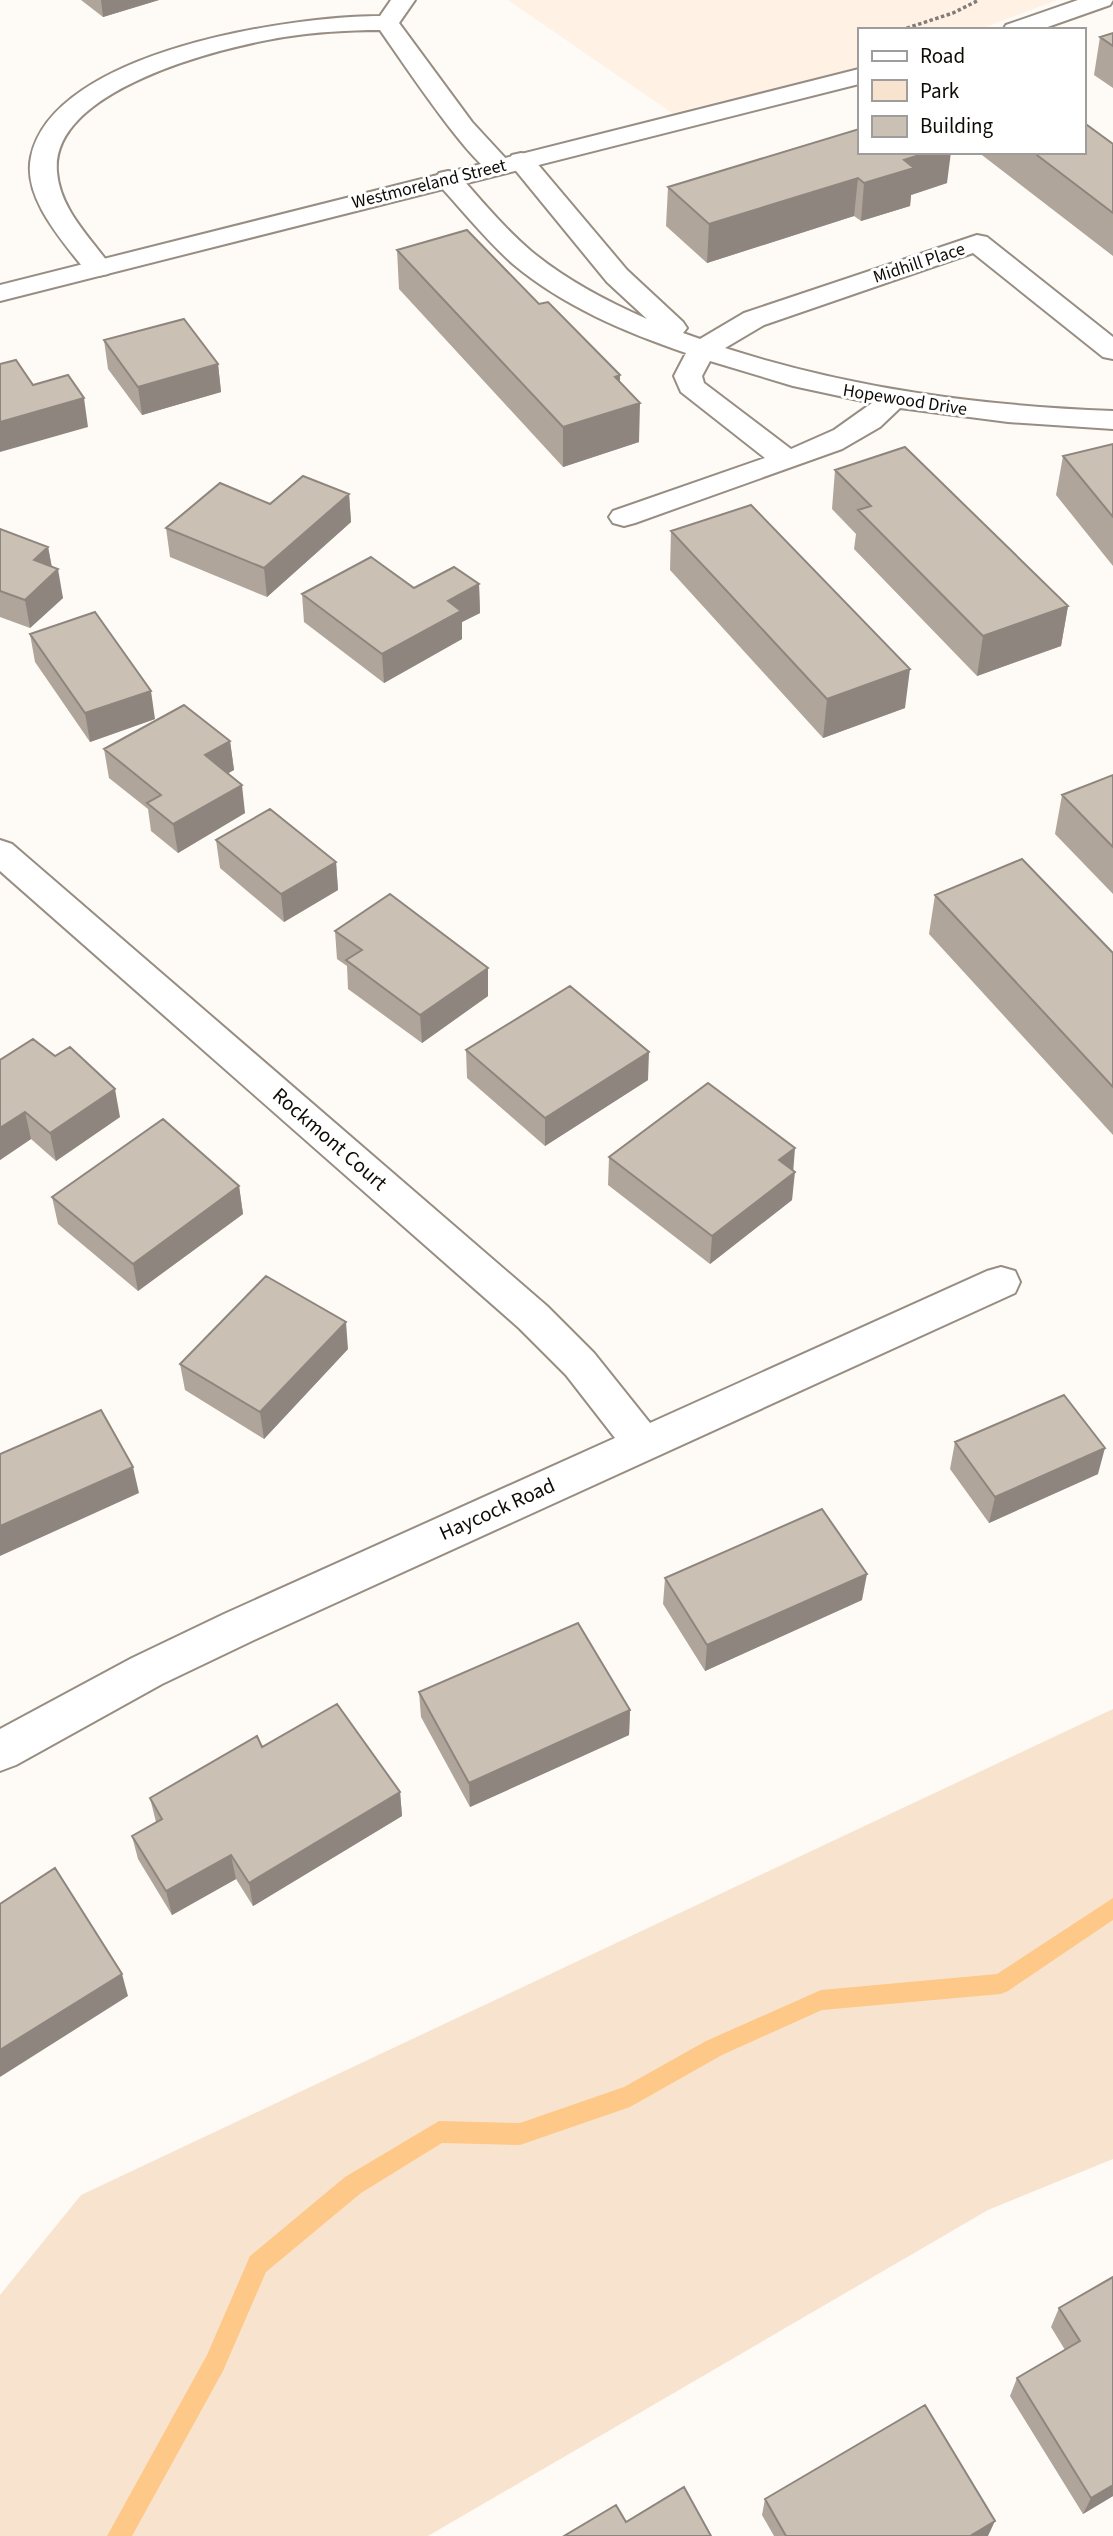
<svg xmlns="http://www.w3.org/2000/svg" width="1113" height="2536" font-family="'Source Sans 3',sans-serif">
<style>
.built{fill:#fff1e3}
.green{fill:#f8e4ce}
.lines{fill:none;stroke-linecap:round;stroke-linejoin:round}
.stream{fill:#fec889;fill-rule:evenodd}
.minor-casing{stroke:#978d82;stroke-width:4}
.major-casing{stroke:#978d82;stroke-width:4}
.path{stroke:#807d78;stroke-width:3.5;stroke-dasharray:3.5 2.5;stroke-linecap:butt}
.minor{fill:#fff;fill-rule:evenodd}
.major{fill:#fff;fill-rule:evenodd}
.wall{fill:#afa59b}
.shaded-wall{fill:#8e867e}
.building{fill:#cbc0b4;stroke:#8e867e;stroke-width:2}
.labels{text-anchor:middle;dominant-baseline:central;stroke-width:6;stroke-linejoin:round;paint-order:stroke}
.far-street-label{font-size:18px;fill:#0e0b07;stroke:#fff}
.street-label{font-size:21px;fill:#0e0b07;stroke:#fff}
</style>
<rect width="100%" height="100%" fill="#fefaf5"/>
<!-- built -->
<path class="built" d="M508,0H1057L977,30H859V67L672,113Z"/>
<!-- green -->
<path class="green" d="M1113,1709V2159L988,2210L428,2536H0V2295L81,2195Z"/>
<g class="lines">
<!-- stream -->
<path class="stream" d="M1113,1898V1920L1008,1991L1001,1994L822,2010L722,2055L630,2107L520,2145L442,2143L361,2193L266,2272L223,2371L132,2536H107L207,2355L250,2256L345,2177L439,2121L520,2123L624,2087L706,2041L821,1990L997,1974Z"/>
<defs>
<path id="minor" d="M391,0H415L399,23L472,122L508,161L512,155L521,153L530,155L627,270L683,322L687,328L683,333L700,339L744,313L977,235L987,237L1113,337V359L1103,357L973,253L764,325L725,348C852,389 981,406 1113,411V429L1008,422L900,408L880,427L842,449L635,523L624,526L613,523L609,517L613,511L765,458L681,392L674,376L686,353C625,332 563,306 513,264C486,240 463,211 439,185L435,179L439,173L448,171L457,173C481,200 504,228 531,251C566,280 606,301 647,319L607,282L512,166L508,172C503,173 498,175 492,172C469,162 399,57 380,30C348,30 316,32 284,37C223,47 50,89 57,172C60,210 91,238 112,268L108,274L98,276L88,274C65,243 22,199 31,157C53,51 292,16 380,16ZM710,361L793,386L872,403L834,430L791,449L704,383L702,376Z
M0,840L12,844L547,1306L594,1353L650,1423L987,1271L1001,1267L1015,1271L1020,1282L1015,1293L254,1640L162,1684L16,1765L0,1771V1729L132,1658L224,1614L615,1438L566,1375L519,1328L0,871Z"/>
<path id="major" d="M1078,0H1113L1110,5L1039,30H1003L1006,25Z
M859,69V84L0,301V285Z"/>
</defs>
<!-- minor casing -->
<use href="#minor" class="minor-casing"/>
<!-- major casing -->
<use href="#major" class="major-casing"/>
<!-- path -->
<path class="path" d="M901,30L953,13L979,0"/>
<!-- minor -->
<use href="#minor" class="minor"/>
<!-- major -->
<use href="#major" class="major"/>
</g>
<!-- wall -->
<path class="wall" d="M81,0H159L103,17Z
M1113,33V88L1094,75L1100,37Z
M859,129L947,183L911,195L910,206L861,221L854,216L707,263L666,226L668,187Z
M1113,144V256L978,152H1083Z
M397,250L539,304L620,375V382L639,442L563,467L399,289Z
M104,340L218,364L221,392L142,415L108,369Z
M1113,444V566L1056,495L1063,456Z
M835,470L1068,606L1061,646L977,676L854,549L856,534L832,509Z
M349,494L351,522L267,597L170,557L166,528L270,504Z
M0,529L48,547L52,567L63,598L30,628L0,617Z
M671,531L905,708L823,738L670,570Z
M479,584L480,613L462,622V639L384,683L304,622L302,594Z
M30,634L155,719L90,742L35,662Z
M230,741L234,770L228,773L245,813L178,853L151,831L148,809L109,778L104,749Z
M1113,775V894L1055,834L1062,795Z
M216,840L336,862L338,890L284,922L220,868Z
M935,895L1113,953V1135L929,934Z
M335,931L488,968V996L422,1043L348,989L347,966L337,959Z
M466,1050L648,1080L545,1146L467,1078Z
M0,1060L120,1117L56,1161L31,1139L0,1160Z
M609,1157L793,1171L792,1200L710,1264L608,1185Z
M239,1186L243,1214L138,1291L58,1224L52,1197Z
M348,1349L264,1439L185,1390L180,1364Z
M955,1442L1098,1474L989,1523L950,1469Z
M665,1578L862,1600L705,1671L663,1604Z
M419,1692L630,1710L629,1735L470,1807L421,1717Z
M262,1747L400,1792L402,1816L253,1906L236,1879L172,1915L138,1859L132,1836L156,1822L150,1798Z
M1113,2277V2496L1083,2514L1010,2396L1017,2378L1065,2350L1051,2327L1059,2308Z
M765,2499L988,2536H774L762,2515Z"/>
<!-- shaded-wall -->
<path class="shaded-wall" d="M101,0H159L103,17Z
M929,152H951L947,183L911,195L910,206L861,221L864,183L904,160Z
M858,178L854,216L707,263L709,224Z
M218,364L221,392L142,415L138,387Z
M620,375V410L640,403L639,442L563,467V427L615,377Z
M84,398L88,427L0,452V422Z
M349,494L351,522L267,597L264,568Z
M48,547L53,574L58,569L63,598L30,628L25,600L34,560Z
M479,584L480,613L462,622V639L384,683L382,654L448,601Z
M1068,606L1061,646L977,676L983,636Z
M910,669L905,708L823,738L827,699Z
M151,691L155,719L90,742L85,713Z
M230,741L234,770L209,784L205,755Z
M242,785L245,813L178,853L173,824Z
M336,862L338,890L284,922L281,894Z
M488,968V996L422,1043L420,1015Z
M649,1052L648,1080L545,1146V1118Z
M115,1089L120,1117L56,1161L50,1133Z
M25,1112L31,1139L0,1160V1128Z
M795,1148L793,1174L795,1172L792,1200L710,1264L712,1236L779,1160Z
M239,1186L243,1214L138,1291L133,1264Z
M346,1322L348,1349L264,1439L260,1412Z
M1105,1448L1098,1474L989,1523L995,1497Z
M133,1467L139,1493L0,1556V1526Z
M867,1574L862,1600L705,1671L707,1645Z
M630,1710L629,1735L470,1807L469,1783Z
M400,1792L402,1816L253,1906L249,1883Z
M231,1855L236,1879L172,1915L166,1891Z
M122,1974L128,1996L0,2077V2050Z
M1113,2485V2496L1083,2514L1091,2498Z
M995,2521L988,2536H970Z"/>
<!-- building -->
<path class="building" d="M1113,33V46L1100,37Z
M1083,122L1113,144V213L1033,152H1083Z
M859,129V152H929L904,160L914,168L864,183L858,178L709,224L668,187Z
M467,230L539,304L548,302L620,375L615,377L640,403L563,427L397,250Z
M184,319L218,364L138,387L104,340Z
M16,360L33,385L68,375L84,398L0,422V364Z
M1113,444V517L1063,456Z
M905,447L1068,606L983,636L858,510L871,506L835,470Z
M303,476L349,494L264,568L166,528L220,483L270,504Z
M751,505L910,669L827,699L671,531Z
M0,529L48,547L34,560L58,569L25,600L0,591Z
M371,557L414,588L454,567L479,584L448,601L461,611L382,654L302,594Z
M95,612L151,691L85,713L30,634Z
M184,705L230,741L205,755L242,785L173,824L147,803L161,795L104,749Z
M1113,775V847L1062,795Z
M270,809L336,862L281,894L216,840Z
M1022,859L1113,953V1087L935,895Z
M390,894L488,968L420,1015L346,960L362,950L335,931Z
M570,986L649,1052L545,1118L466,1050Z
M33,1039L55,1056L70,1047L115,1089L50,1133L25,1112L0,1128V1060Z
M708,1083L795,1148L779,1160L795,1172L712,1236L609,1157Z
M163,1119L239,1186L133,1264L52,1197Z
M266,1276L346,1322L260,1412L180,1364Z
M1064,1395L1105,1448L995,1497L955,1442Z
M101,1410L133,1467L0,1526V1454Z
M822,1509L867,1574L707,1645L665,1578Z
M578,1623L630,1710L469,1783L419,1692Z
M337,1704L400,1792L249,1883L231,1855L166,1891L132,1836L162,1819L150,1798L257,1736L262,1747Z
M55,1868L122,1974L0,2050V1904Z
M1113,2277V2485L1091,2498L1017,2378L1080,2341L1059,2308Z
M925,2405L995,2521L970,2536H786L765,2499Z
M684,2487L711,2536H564L616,2505L626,2522Z"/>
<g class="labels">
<!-- far-street labels -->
<g class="far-street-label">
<text transform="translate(429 184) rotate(-14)">Westmoreland Street</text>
<text transform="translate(919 263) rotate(-18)">Midhill Place</text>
<text transform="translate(905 400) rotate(9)">Hopewood Drive</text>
</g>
<!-- street labels -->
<g class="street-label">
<text transform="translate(330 1139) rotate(41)">Rockmont Court</text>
<text transform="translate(497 1509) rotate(-24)">Haycock Road</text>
</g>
</g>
<!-- legend -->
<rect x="858" y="28" width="228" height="126" fill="#ffffff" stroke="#9f9d9c" stroke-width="2"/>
<rect x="872" y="51" width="35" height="10" fill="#ffffff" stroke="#9f9d9c" stroke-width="2"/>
<text x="920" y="63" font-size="21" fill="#0e0b07">Road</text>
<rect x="872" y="80" width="35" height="21" fill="#f8e4ce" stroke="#9f9d9c" stroke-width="2"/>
<text x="920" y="98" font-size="21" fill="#0e0b07">Park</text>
<rect x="872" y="116" width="35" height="21" fill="#cbc0b4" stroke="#9f9d9c" stroke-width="2"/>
<text x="920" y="133" font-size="21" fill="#0e0b07">Building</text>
</svg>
